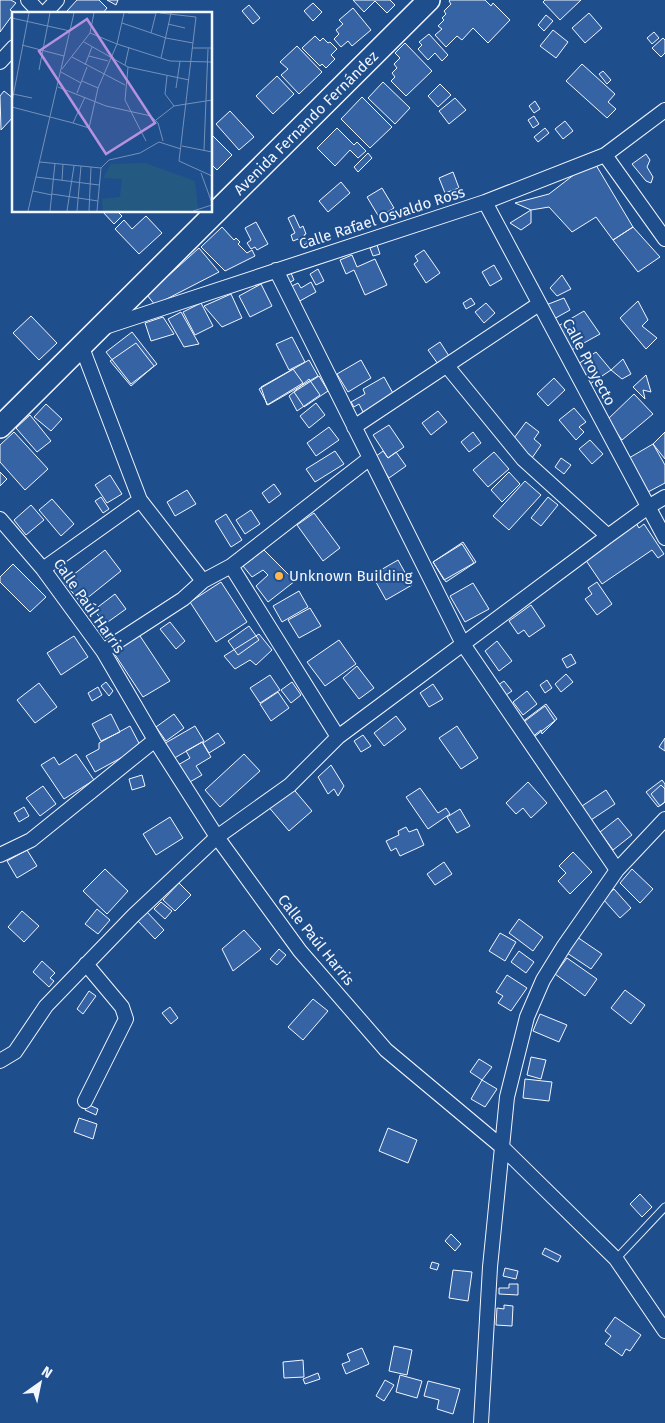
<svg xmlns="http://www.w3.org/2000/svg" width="665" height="1423" font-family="'Fira Sans',sans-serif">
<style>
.building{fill:#3563a3;stroke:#f2f6ff}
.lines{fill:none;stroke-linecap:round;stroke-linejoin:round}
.service-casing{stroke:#f2f6ff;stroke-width:9}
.minor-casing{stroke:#f2f6ff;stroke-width:16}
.primary-casing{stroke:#f2f6ff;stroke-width:24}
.service{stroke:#1f4e8c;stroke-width:7}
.minor{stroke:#1f4e8c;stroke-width:14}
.primary{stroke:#1f4e8c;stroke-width:21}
.poi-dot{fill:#ffb74d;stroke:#1f4e8c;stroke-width:2}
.labels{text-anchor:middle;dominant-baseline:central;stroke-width:4;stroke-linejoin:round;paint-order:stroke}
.street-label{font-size:15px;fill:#f2f6ff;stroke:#1f4e8c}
.poi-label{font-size:15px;fill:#f2f6ff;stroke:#1f4e8c;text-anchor:start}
.inset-road{fill:none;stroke:#7391ba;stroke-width:1}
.view{fill:#b691df;fill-opacity:0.15;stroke:#b691df;stroke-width:2.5}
.inset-edge{fill:none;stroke:#f2f6ff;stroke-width:2.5}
</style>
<rect width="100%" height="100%" fill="#1f4e8c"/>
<!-- building -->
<path class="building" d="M0,0H11L16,3L10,10L14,13L0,32Z
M77,0H99L107,8L102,14H70L67,11Z
M107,0H118L116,5Z
M353,0H390L395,5L387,13L375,1L364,12Z
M450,0H485L491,6L493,3L510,20L488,43L473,28L462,40L457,36L446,47L435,35L442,29L438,26L444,20L442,18L446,14L444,11L451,4L449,1Z
M545,0H581L560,20L543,2Z
M313,3L322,12L313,21L304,11Z
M249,5L260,18L253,24L242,11Z
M353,8L371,30L352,46L348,41L341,47L334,39L339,34L336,30L343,24L339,20Z
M589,13L602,28L585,43L572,28Z
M546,15L553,21L544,31L538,25Z
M553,30L568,42L556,58L540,46Z
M654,32L659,38L652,44L647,38Z
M429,34L448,55L442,61L435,53L428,60L418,49L422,45L419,42Z
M315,36L320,41L323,38L328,43L330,42L337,49L331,55L335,59L326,68L322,64L320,66L302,48Z
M663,38L665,40V53L661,57L652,48Z
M405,43L432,71L406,96L391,81L395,77L392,73L397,68L394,64L400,58L395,53Z
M297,46L322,72L299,94L281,75L288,69L280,62Z
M582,64L615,94L608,102L616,109L607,118L566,81Z
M603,71L611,80L607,84L599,74Z
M277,76L294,94L273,114L256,96Z
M383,82L410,108L395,124L368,98Z
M440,84L451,95L438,107L428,96Z
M4,91L14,99V116L1,130L0,96Z
M362,97L392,127L370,148L341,119Z
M455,98L466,110L449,124L439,111Z
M535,101L540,109L534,113L529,106Z
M230,111L254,137L239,150L216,124Z
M534,116L539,124L533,128L528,120Z
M565,121L573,131L563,139L555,129Z
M337,128L354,145L357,142L366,151L358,158L350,150L335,166L317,148Z
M545,128L549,133L538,142L534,137Z
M211,134L232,155L217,170L211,164Z
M368,153L372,158L358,172L354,167Z
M646,154L650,160L647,167L653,177L651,183L646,181L632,164Z
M593,160L633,227L613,240L596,217L572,232L549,207L531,210L515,203L549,194Z
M453,172L459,188L445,193L439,178Z
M341,182L350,193L328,212L319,201Z
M382,188L394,208L379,217L367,197Z
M531,210V223L521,230L510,223Z
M102,211H117L122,216L114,224Z
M294,215L300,228L303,226L306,234L304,235L308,243L301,246L298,239L293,241L291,235L295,233L288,218Z
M146,216L162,233L139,254L115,229L124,220L132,229Z
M256,222L268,244L257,250L255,247L251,249L247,243L251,240L245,228Z
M222,227L234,240L236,238L240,242L238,244L247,253L252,250L255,256L225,271L201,247Z
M633,227L660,257L638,272L613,240Z
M377,245L380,254L373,256L370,248Z
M199,248L219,272L155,305L147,295Z
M424,250L440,273L426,283L414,264L418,261L415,256Z
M352,255L357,267L375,259L387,285L365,295L354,270L346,274L340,260Z
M494,265L502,279L490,286L482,272Z
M318,269L324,281L316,285L310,274Z
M291,273L294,280L287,284L284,277Z
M562,275L571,289L557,296L550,288Z
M311,282L316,292L298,302L290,287L298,283L301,288Z
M261,284L272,306L250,317L239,296Z
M231,294L242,318L222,327L204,306Z
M471,298L475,304L466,309L463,303Z
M564,298L570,310L552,320L546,305Z
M638,301L648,320L642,326L657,338L646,349L620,318Z
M201,303L213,326L195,335L183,312Z
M486,303L495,313L484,323L475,312Z
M584,311L600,334L566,353L553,329Z
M181,312L199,344L184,347L168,319Z
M31,316L57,343L39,360L13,333Z
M163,317L174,334L151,341L145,323Z
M132,332L157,364L131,384L106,352Z
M292,337L305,362L289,370L276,344Z
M440,342L449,356L438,364L428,350Z
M136,343L154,366L131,386L110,361Z
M596,352L611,370L590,384L578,364Z
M623,359L631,374L622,379L611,370Z
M309,360L318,376L268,405L259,389Z
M361,360L371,378L348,392L337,374Z
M293,369L303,383L267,405L261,387Z
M646,375L651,392L643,390L645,399L633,387Z
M319,376L328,391L304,407L294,392Z
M384,377L394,395L363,412L359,404L354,407L351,402L365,394L363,389Z
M554,378L565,390L548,406L537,394Z
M309,379L320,395L297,411L289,396Z
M634,394L653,414L622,440L607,420Z
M316,403L325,415L309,428L300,416Z
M46,404L62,419L51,431L34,417Z
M574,408L586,422L579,427L584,432L576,440L559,420Z
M438,411L447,422L431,435L422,423Z
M30,415L51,441L37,452L16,428Z
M526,422L539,432L534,439L541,445L532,458L511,442Z
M389,425L404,447L388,458L373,435Z
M329,427L339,440L316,456L307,443Z
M14,432L48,469L25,490L0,462V445Z
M473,432L481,443L469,452L461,442Z
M665,432V459L653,444Z
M590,440L603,454L592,464L579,449Z
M653,444L665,465V483L648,492L629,458Z
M335,451L344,464L315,482L306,469Z
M383,451L388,458L396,452L406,466L389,478L375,457Z
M494,452L509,469L488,487L473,470Z
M561,458L571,465L564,474L555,467Z
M0,472L7,479L0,486Z
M509,472L520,484L502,502L491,490Z
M110,475L122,494L107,503L95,485Z
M525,481L541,495L509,530L493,516Z
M274,484L281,494L269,503L262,493Z
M187,490L196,504L175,516L167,502Z
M101,497L109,509L103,513L95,501Z
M548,497L558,505L541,526L531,518Z
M52,499L74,524L61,536L39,510Z
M31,505L44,520L26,535L14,520Z
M251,510L260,524L245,534L236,520Z
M314,513L340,548L323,561L297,525Z
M226,514L242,540L231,547L215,521Z
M635,521L639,528L644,524L664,554L658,558L652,550L602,584L583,556Z
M463,542L476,562L446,582L433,562Z
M462,544L474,563L444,580L433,562Z
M105,550L121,571L81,603L64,582Z
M264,550L295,581L268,602L256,586L268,575L263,570L252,577L243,566Z
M398,560L412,585L386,600L372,575Z
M13,564L46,597L30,612L0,582V577Z
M221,582L247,622L216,642L190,602Z
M597,582L612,604L597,615L585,599L592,594L588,588Z
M473,583L489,609L465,622L450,596Z
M299,591L308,607L282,622L273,606Z
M115,594L126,609L105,624L94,610Z
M531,605L545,626L529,637L524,630L518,634L509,621Z
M310,608L321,626L299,638L288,620Z
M170,622L185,641L176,649L160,629Z
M249,626L259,640L238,655L228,641Z
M138,633L170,681L143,697L112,650Z
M259,634L272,650L256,665L250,660L235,669L224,656Z
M74,636L88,657L61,675L47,653Z
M339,640L356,664L325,686L307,662Z
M497,641L512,661L499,671L485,651Z
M571,654L576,663L567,668L562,659Z
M357,666L374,688L359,699L343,678Z
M566,674L573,682L561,692L555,684Z
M270,675L280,690L260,703L250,688Z
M547,680L552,688L545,693L540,685Z
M504,681L512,691L503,697L495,687Z
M106,682L113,691L109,696L101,686Z
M292,682L301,695L291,703L281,690Z
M39,683L57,707L35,723L17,700Z
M433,684L443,699L429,707L420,693Z
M98,687L102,695L92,701L88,693Z
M527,691L537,704L523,715L513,702Z
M278,692L289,708L271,721L260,704Z
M546,704L557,719L534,737L522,722Z
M545,706L555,721L542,734L541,730L531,738L521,724Z
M111,714L120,732L101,741L92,724Z
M174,714L184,728L166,741L156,727Z
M396,716L406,729L384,746L374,733Z
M130,726L141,747L95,772L86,756L99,749V743Z
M195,726L204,741L171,760L162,745Z
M457,726L478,758L461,769L439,738Z
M218,733L225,743L209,753L203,743Z
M363,735L371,746L361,752L354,741Z
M665,738V751L659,747Z
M202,742L211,757L196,766L202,775L188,783L178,765L190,758L186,751Z
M76,754L94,780L64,799L41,765L54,757L59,765Z
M244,754L260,771L220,807L205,790Z
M331,765L344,786L338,796L334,789L328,794L318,777Z
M142,775L145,786L132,790L129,779Z
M662,780L665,784V802L658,807L646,792Z
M528,782L547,803L531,818L523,808L516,814L506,803Z
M290,785L312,811L289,831L267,805Z
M661,785L665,789V802L660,806L651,794Z
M43,786L56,804L40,816L26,798Z
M420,788L438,813L446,808L450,814L428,829L406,797Z
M606,790L615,804L591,820L582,806Z
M24,807L29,816L19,822L14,813Z
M460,809L470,826L457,833L447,817Z
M170,817L183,838L156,855L143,834Z
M618,818L632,835L613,850L600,832Z
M406,827L409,832L417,829L424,845L400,856L396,848L391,851L386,841L399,835L398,831Z
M27,850L37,866L17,878L7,861Z
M573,852L592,872L570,894L558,881L566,873L559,866Z
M444,862L452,874L435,885L427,874Z
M105,869L128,891L107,914L83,891Z
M632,869L653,889L640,903L620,883Z
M179,883L191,895L175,911L163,900Z
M614,889L631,908L620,918L603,899Z
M161,902L172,911L165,919L154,909Z
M97,909L110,920L98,934L85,924Z
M22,911L39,926L24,942L8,927Z
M146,911L164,930L155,939L137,920Z
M519,919L543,937L533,951L509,933Z
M244,930L261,949L233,971L222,949Z
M500,933L516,942L505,961L489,951Z
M577,937L602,954L591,969L567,953Z
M279,949L286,955L277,965L270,959Z
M519,951L534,962L526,973L511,962Z
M567,958L597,979L585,996L555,974Z
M42,961L55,973L50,978L54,981L49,987L33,972Z
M507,975L527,988L511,1011L498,1003L503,996L496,992Z
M625,990L645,1005L631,1024L611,1008Z
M89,991L96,996L83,1014L77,1009Z
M313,999L328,1011L303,1040L288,1027Z
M170,1007L178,1018L171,1024L162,1013Z
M540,1014L567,1025L559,1042L533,1031Z
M531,1057L546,1060L541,1079L527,1075Z
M479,1059L492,1067L482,1080L470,1072Z
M525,1079L552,1082L549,1101L523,1098Z
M482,1080L497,1089L485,1107L471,1099Z
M87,1104L98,1109L96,1115L85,1110Z
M79,1118L97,1124L93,1139L74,1132Z
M388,1128L417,1140L408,1163L379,1151Z
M640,1194L652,1207L642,1217L630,1204Z
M451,1234L461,1244L455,1251L445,1241Z
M545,1248L561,1256L558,1262L542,1254Z
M432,1262L439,1264L437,1270L430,1268Z
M505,1268L518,1271L516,1279L503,1276Z
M453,1270L472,1272L468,1301L449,1298Z
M509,1284H518V1295L499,1294V1288H509Z
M504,1305L513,1306L512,1326L496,1325L497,1308L504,1309Z
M615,1317L641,1335L630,1351L626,1349L622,1356L605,1344L611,1336L605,1331Z
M394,1346L412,1350L407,1375L389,1371Z
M362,1348L369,1364L346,1374L342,1364L350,1361L347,1354Z
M303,1360L304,1377L284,1378L283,1362Z
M318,1373L320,1379L305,1384L303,1379Z
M400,1375L422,1381L417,1398L396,1392Z
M385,1380L394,1385L384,1401L376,1396Z
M428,1381L460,1389L453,1414L437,1409L439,1400L424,1396Z"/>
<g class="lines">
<defs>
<path id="service" d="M616,1259L665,1207"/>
<path id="minor" d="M28,0L41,14
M44,14L57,0
M0,62L14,47
M605,155L665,239
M485,202L665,538
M276,270L463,644L617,870
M105,327L485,202L605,155L665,110
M81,345L140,500L203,581
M447,366L523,459L608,536
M354,427L539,304
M0,519L43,569L103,651L155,740L217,837L300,951L386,1050L502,1147L616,1259L665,1331
M231,566L338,737
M43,569L140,500
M103,651L183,599L203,581L231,566L370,458
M0,855L31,840L155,740
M0,1061L15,1052L46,1006L134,915L217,837L290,785L338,737L608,536L648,507L665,497
M85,1101L126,1019L122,1007L86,964
M481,1423L490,1267L507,1097L527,1017L543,980L564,946L617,870L665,819"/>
<path id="primary" d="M0,427L429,0"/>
</defs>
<!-- service casing -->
<use href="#service" class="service-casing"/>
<!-- minor casing -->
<use href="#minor" class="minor-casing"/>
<!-- primary casing -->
<use href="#primary" class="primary-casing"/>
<!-- service -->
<use href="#service" class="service"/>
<!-- minor -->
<use href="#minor" class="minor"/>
<!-- primary -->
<use href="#primary" class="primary"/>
</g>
<!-- markers -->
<circle class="poi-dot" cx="279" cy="576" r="5"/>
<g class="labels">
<!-- street labels -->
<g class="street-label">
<text transform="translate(306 123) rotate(-45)">Avenida Fernando Fernández</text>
<text transform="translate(382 218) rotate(-18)">Calle Rafael Osvaldo Ross</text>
<text transform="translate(589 362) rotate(62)">Calle Proyecto</text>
<text transform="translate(89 606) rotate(55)">Calle Paúl Harris</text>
<text transform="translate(316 940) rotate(51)">Calle Paúl Harris</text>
</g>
<!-- poi labels -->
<g class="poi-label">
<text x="289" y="576">Unknown Building</text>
</g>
</g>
<!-- overview -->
<g transform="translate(12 12)">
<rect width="200" height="200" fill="#1f4e8c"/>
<path d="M133,151L183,169L186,197L177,199H91L90,187L108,185L110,167L91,166L99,152Z" fill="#245a82"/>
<path class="inset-road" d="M116,1H143M148,1L184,5L167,149L200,164M0,6L58,19M110,11L154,26L181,31M156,12L173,16M78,21L105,32L112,1M139,21L144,1M72,30L116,55L177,68M10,33L52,44M180,36H200M77,44L96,49M60,45L113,73M149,46L159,1M73,53L80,35M113,53L117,35M116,55L113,88L134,129M50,57L78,21L82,1M27,58L38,1M49,60L69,71M155,64L153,82L162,94M70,69L86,76M46,75L94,94L139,104L146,111L151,129M164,76L168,49M65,81L75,55M1,82L20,86M0,90L17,1M0,95L61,111L73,85M144,108L162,94L200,88M61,111L77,116L86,76L105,32L158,49L200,50M170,134L200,140M192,138L196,37M28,150L89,156M189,161L200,191M24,165L87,173M50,168L51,152M21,179L40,183M40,182L86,189M16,199L62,1M38,199L43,151M55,199L62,154M65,199L69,154M77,199L79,155M85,199L89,156L97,148L128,141L147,130L169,137M181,199L200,193"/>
<path class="view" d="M75,7L143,111L94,142L27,39Z"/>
<rect width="200" height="200" class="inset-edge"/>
</g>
<!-- north arrow -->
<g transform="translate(40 1383) rotate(33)" stroke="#1f4e8c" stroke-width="4" paint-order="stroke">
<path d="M0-4L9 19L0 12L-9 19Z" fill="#f2f6ff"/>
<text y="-8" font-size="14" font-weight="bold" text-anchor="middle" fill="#f2f6ff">N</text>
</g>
</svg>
